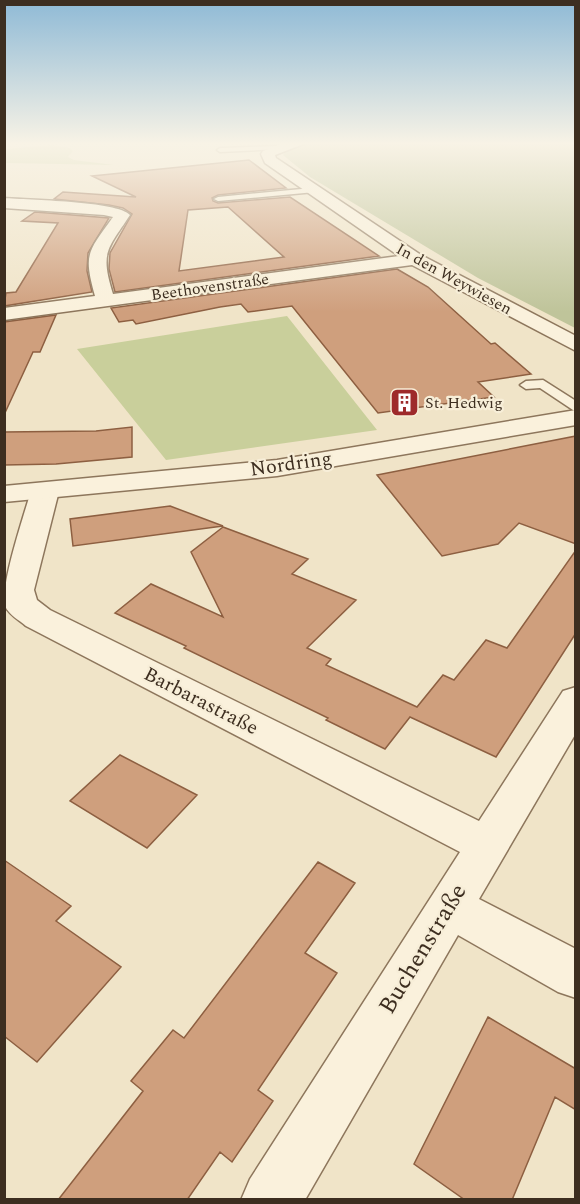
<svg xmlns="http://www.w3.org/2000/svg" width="580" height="1204" font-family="Spectral,serif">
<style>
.green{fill:#c9cf9b}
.cemetery{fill:#bfc49a}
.building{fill:#cf9f7d;stroke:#8d5f41;stroke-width:1.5;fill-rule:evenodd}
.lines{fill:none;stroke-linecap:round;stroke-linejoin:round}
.service-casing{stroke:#8d765c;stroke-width:3}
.minor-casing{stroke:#8d765c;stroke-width:3}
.tertiary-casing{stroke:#8d765c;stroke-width:3}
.service{fill:#faf1dc;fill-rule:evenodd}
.minor{fill:#faf1dc;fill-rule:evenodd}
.tertiary{fill:#faf1dc;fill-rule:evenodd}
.labels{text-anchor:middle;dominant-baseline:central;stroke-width:4.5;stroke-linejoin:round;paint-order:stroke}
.far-street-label{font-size:16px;fill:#3d2e20;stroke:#f7eed8}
.far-poi-label{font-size:16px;fill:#3d2e20;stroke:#f7eed8;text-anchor:start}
.street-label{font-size:20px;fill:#3d2e20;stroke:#f7eed8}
.near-street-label{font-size:24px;fill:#3d2e20;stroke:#f7eed8}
</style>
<rect width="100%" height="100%" fill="#f0e4c8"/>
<!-- green -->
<path class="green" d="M52,145L70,148L73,151L68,157L74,160L114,165L5,163V149Z
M287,316L377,430L166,460L77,349Z"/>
<!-- cemetery -->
<path class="cemetery" d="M315,143H575V328L478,278L310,177L283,155C289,145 305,145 315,143Z"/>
<!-- building -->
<path class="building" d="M249,160L286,188L218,195L212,198L213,201L218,203L290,197L379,256L115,292L109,269L110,253L132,214L123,208L109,205L54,199L63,192L136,197L92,176ZM228,207L284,257L179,271L188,210Z
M35,212L109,218L88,253L87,271L92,292L4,306L6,293L16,292L58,223L22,221Z
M397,269L428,287L491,344L495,343L531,374L478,382L494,397L378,413L292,306L248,312L241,304L220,307L136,324L133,320L119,322L111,308Z
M56,315L40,352H33L4,415V322Z
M132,427V457L56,464L4,465V432L96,431Z
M576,436V544L519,523L498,544L442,556L377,475Z
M170,506L223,526L73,546L70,519Z
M223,527L308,559L292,574L356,600L307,648L331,659L326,665L417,707L443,675L454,680L486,640L507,648L576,550V633L496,757L410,717L385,749L326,720L328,718L184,648L186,646L115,613L151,584L223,617L191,552Z
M120,755L197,795L147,848L70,801Z
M4,860L71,906L56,921L121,967L37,1062L4,1036Z
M318,862L355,883L305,953L337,973L258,1090L273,1101L232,1162L220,1152L187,1200H58L143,1091L131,1081L173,1030L184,1038Z
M488,1017L576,1069V1110L555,1097L512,1200H465L414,1164Z"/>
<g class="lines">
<defs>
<path id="service" d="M279,146L281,149L220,152L217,150L220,148Z
M312,188H315V192L218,201L214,199L218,197Z
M543,380L576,401V412L540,388L526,389L520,385L526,381Z"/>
<path id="minor" d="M283,143H306L275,155L276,158L421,255L576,336V351L412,265L4,320V308L95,296C83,253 88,252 113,217L104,215L4,208V198C27,200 118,201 130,215C107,250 100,252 113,294L399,256L265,163L261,154L263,151Z
M45,483L55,485L59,491L34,590L37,600L50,610L479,821L563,691L576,687V733L479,899L576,949V998L558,992L458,935L305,1200H241L250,1179L460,852L26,626C19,620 9,615 5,606C0,586 24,515 31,491L35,485Z"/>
<path id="tertiary" d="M576,410V425L277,476L4,502V486L277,460Z"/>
</defs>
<!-- service casing -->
<use href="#service" class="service-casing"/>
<!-- minor casing -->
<use href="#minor" class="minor-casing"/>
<!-- tertiary casing -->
<use href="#tertiary" class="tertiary-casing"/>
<!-- service -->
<use href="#service" class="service"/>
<!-- minor -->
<use href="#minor" class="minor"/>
<!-- tertiary -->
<use href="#tertiary" class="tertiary"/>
</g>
<!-- sky -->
<linearGradient id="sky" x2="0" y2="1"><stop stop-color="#8fbad6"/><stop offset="0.46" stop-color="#f8f3e6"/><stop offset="1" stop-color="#f8f3e6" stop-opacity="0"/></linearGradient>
<rect width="580" height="312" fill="url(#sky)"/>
<!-- icons -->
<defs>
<symbol id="building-square" viewBox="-11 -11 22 22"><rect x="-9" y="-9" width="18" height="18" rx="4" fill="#9e2a2b" stroke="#f7eed8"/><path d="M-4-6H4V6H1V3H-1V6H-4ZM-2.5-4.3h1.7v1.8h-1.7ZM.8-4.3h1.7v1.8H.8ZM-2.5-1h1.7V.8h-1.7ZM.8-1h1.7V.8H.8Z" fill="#fff"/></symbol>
</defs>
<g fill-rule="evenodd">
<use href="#building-square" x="388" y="386" width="33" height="33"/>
</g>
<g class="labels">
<!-- far-street labels -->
<g class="far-street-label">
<text transform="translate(454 279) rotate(29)">In den Weywiesen</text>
<text transform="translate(210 287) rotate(-8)">Beethovenstraße</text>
</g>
<!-- far-poi labels -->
<g class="far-poi-label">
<text x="425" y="403">St. Hedwig</text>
</g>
<!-- street labels -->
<g class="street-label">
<text transform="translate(291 464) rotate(-8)">Nordring</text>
<text transform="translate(201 701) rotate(27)">Barbarastraße</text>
</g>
<!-- near-street labels -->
<g class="near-street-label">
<text transform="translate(423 949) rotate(-59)">Buchenstraße</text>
</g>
</g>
<!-- border -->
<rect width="580" height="1204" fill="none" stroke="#3d2e20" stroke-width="12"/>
</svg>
